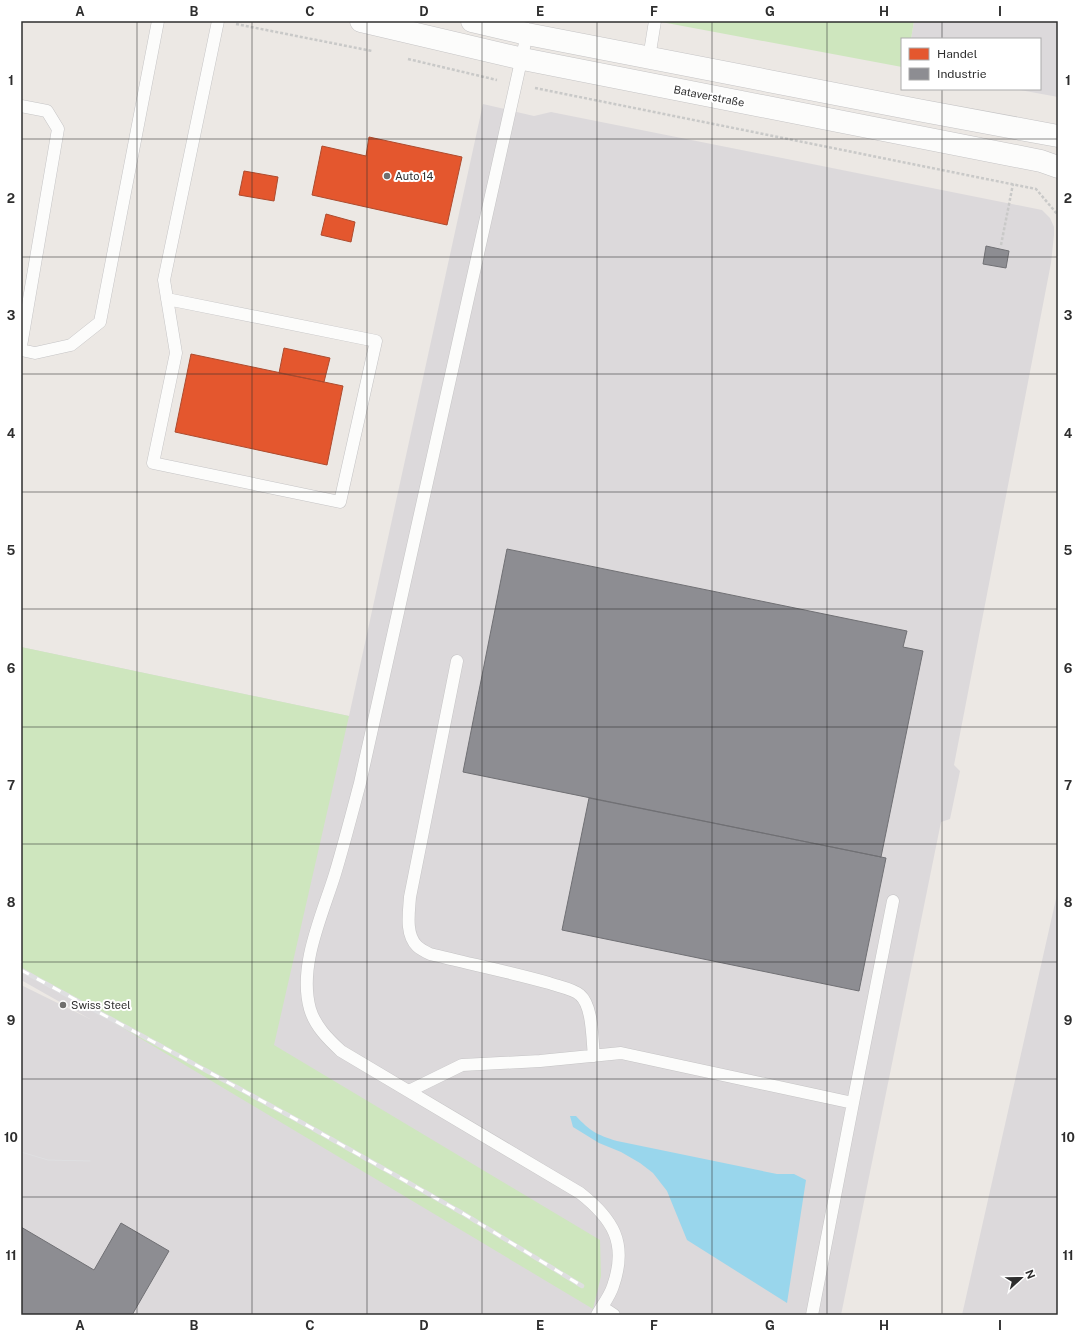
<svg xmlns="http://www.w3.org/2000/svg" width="1079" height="1336" font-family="'Public Sans',sans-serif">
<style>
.industrial{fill:#dcd9db}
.green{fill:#cee6be}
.water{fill:#99d6ec}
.shops{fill:#e4572e;stroke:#ad4b2e}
.industry{fill:#8d8d92;stroke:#707074}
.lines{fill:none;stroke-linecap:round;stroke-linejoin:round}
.lane-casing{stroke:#c5c4c5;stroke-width:13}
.secondary-casing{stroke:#c5c4c5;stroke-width:23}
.path{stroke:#c9c9c8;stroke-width:2.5;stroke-dasharray:3 2;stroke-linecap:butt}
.lane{stroke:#fcfcfb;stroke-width:12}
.secondary{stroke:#fcfcfb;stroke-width:22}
.tram{stroke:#dfdfe1;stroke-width:1}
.rail-casing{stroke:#dfdfe1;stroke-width:4.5}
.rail{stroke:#fff;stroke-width:3;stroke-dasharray:9;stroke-linecap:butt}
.grid{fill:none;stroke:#2e2e2e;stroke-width:1;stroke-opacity:0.55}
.poi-dot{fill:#706f6e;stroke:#fff;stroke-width:1.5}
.labels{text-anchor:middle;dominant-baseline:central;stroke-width:4;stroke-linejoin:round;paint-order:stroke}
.street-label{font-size:11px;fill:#2e2e2e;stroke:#fff}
.poi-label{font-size:11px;fill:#2e2e2e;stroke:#fff;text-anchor:start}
.neatline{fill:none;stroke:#2e2e2e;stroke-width:1.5}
.grid-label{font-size:13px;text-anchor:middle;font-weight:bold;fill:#2e2e2e}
</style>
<rect width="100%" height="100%" fill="#ece8e4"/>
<!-- industrial -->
<path class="industrial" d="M914,21H1058V97L1015,89H1040V39H911Z
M483,104L534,116L551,112L1042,210L1050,218L1054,227V235L1051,263L954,765L960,771L950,819L941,822L841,1315H21V985L90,1019L21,980V647L349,716Z
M1058,890V1315H962Z"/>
<!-- green -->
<path class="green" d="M656,21H914L911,39H902V67Z
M21,647L349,716L274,1045L600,1240L601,1276L593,1309L21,967Z"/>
<!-- water -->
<path class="water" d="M570,1116H576C590,1131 597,1135 617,1141L777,1174H794L806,1180L787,1303L687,1240L667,1191L653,1173L640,1163L621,1152L599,1143L573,1127Z"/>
<!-- shops -->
<path class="shops" d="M369,137L462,157L447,225L312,195L322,146L366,156Z
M244,171L278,177L274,201L239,195Z
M326,214L355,222L351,242L321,235Z
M284,348L330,358L324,382L279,373Z
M191,354L343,386L327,465L175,432Z"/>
<!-- industry -->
<path class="industry" d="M986,246L1009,251L1006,268L983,264Z
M507,549L907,631L903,647L923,651L881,857L463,772Z
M589,798L886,858L859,991L562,930Z
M121,1223L169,1251L132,1315H21V1227L94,1270Z"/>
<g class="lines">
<defs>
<path id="lane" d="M527,34L360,783C352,813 344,844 335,874C322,916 298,966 310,1009C315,1026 328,1039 341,1051L580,1193C613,1219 628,1243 613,1286C610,1296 602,1306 597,1315
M649,58L655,21
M21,106L47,111L58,129L21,346
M167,299L376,341L340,502L153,463L176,353L164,280L218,21
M21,350L35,353L71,345L100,322L158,21
M457,661L410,897C409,912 405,934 417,946C420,949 426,952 430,954C470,964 510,972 549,983C557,986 574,989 580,995C593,1006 592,1040 594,1056
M409,1091L462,1065L540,1061L621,1053L853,1103L812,1315
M853,1103L893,901
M602,1307L614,1315"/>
<path id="secondary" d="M361,21L523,59L1041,161L1058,167
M472,21L527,34L918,110L1058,136"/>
</defs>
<!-- lane casing -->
<use href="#lane" class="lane-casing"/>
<!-- secondary casing -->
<use href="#secondary" class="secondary-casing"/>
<!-- path -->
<path class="path" d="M236,24L372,51
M408,59L497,80
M535,88L1036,189L1058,215
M1001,245L1013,184"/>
<!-- lane -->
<use href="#lane" class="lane"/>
<!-- secondary -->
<use href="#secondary" class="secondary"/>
<!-- tram -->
<path class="tram" d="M21,1152L48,1160L90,1161"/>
<defs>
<path id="rail" d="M21,970L310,1127L464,1214L582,1286"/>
</defs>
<!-- rail casing -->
<use href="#rail" class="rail-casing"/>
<!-- rail -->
<use href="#rail" class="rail"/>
</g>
<!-- grid -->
<path class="grid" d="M137,21V1315M252,21V1315M367,21V1315M482,21V1315M597,21V1315M712,21V1315M827,21V1315M942,21V39M942,89V1315M21,139H1058M21,257H1058M21,374H1058M21,492H1058M21,609H1058M21,727H1058M21,844H1058M21,962H1058M21,1079H1058M21,1197H1058"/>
<!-- markers -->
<g class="poi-dot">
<circle cx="387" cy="176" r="4"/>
<circle cx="63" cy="1005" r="4"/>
</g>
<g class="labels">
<!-- street labels -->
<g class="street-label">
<text transform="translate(709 96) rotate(11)">Bataverstraße</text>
</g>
<!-- poi labels -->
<g class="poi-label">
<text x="395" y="176">Auto 14</text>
<text x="71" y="1005">Swiss Steel</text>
</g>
</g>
<!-- border -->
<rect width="1079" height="1336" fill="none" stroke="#ffffff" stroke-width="44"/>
<!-- legend -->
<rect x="901" y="38" width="140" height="52" fill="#ffffff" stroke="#ababab"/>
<rect x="909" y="48" width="20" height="12" fill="#e4572e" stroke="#ababab"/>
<text x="937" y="58" font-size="12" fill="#2e2e2e">Handel</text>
<rect x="909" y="68" width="20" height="12" fill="#8d8d92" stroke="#ababab"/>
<text x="937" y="78" font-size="12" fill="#2e2e2e">Industrie</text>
<!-- north arrow -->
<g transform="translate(1021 1278) rotate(68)" stroke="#ffffff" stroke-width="3" paint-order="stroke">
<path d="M0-3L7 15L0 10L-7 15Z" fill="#2e2e2e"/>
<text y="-6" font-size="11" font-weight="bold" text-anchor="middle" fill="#2e2e2e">N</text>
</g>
<rect x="22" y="22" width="1035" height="1292" class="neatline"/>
<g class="grid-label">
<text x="80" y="16">A</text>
<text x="194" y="16">B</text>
<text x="310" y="16">C</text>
<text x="424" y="16">D</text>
<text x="540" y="16">E</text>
<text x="654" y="16">F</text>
<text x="770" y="16">G</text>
<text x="884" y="16">H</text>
<text x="1000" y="16">I</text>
<text x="11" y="85">1</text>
<text x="1068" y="85">1</text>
<text x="11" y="203">2</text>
<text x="1068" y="203">2</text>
<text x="11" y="320">3</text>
<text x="1068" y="320">3</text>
<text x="11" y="438">4</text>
<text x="1068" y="438">4</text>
<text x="11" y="555">5</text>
<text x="1068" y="555">5</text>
<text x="11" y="673">6</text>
<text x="1068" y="673">6</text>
<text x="11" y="790">7</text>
<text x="1068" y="790">7</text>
<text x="11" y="907">8</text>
<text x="1068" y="907">8</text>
<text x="11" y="1025">9</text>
<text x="1068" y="1025">9</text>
<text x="11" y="1142">10</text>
<text x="1068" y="1142">10</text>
<text x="11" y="1260">11</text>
<text x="1068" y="1260">11</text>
<text x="80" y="1330">A</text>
<text x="194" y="1330">B</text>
<text x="310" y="1330">C</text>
<text x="424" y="1330">D</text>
<text x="540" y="1330">E</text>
<text x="654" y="1330">F</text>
<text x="770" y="1330">G</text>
<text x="884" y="1330">H</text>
<text x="1000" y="1330">I</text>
</g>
</svg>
